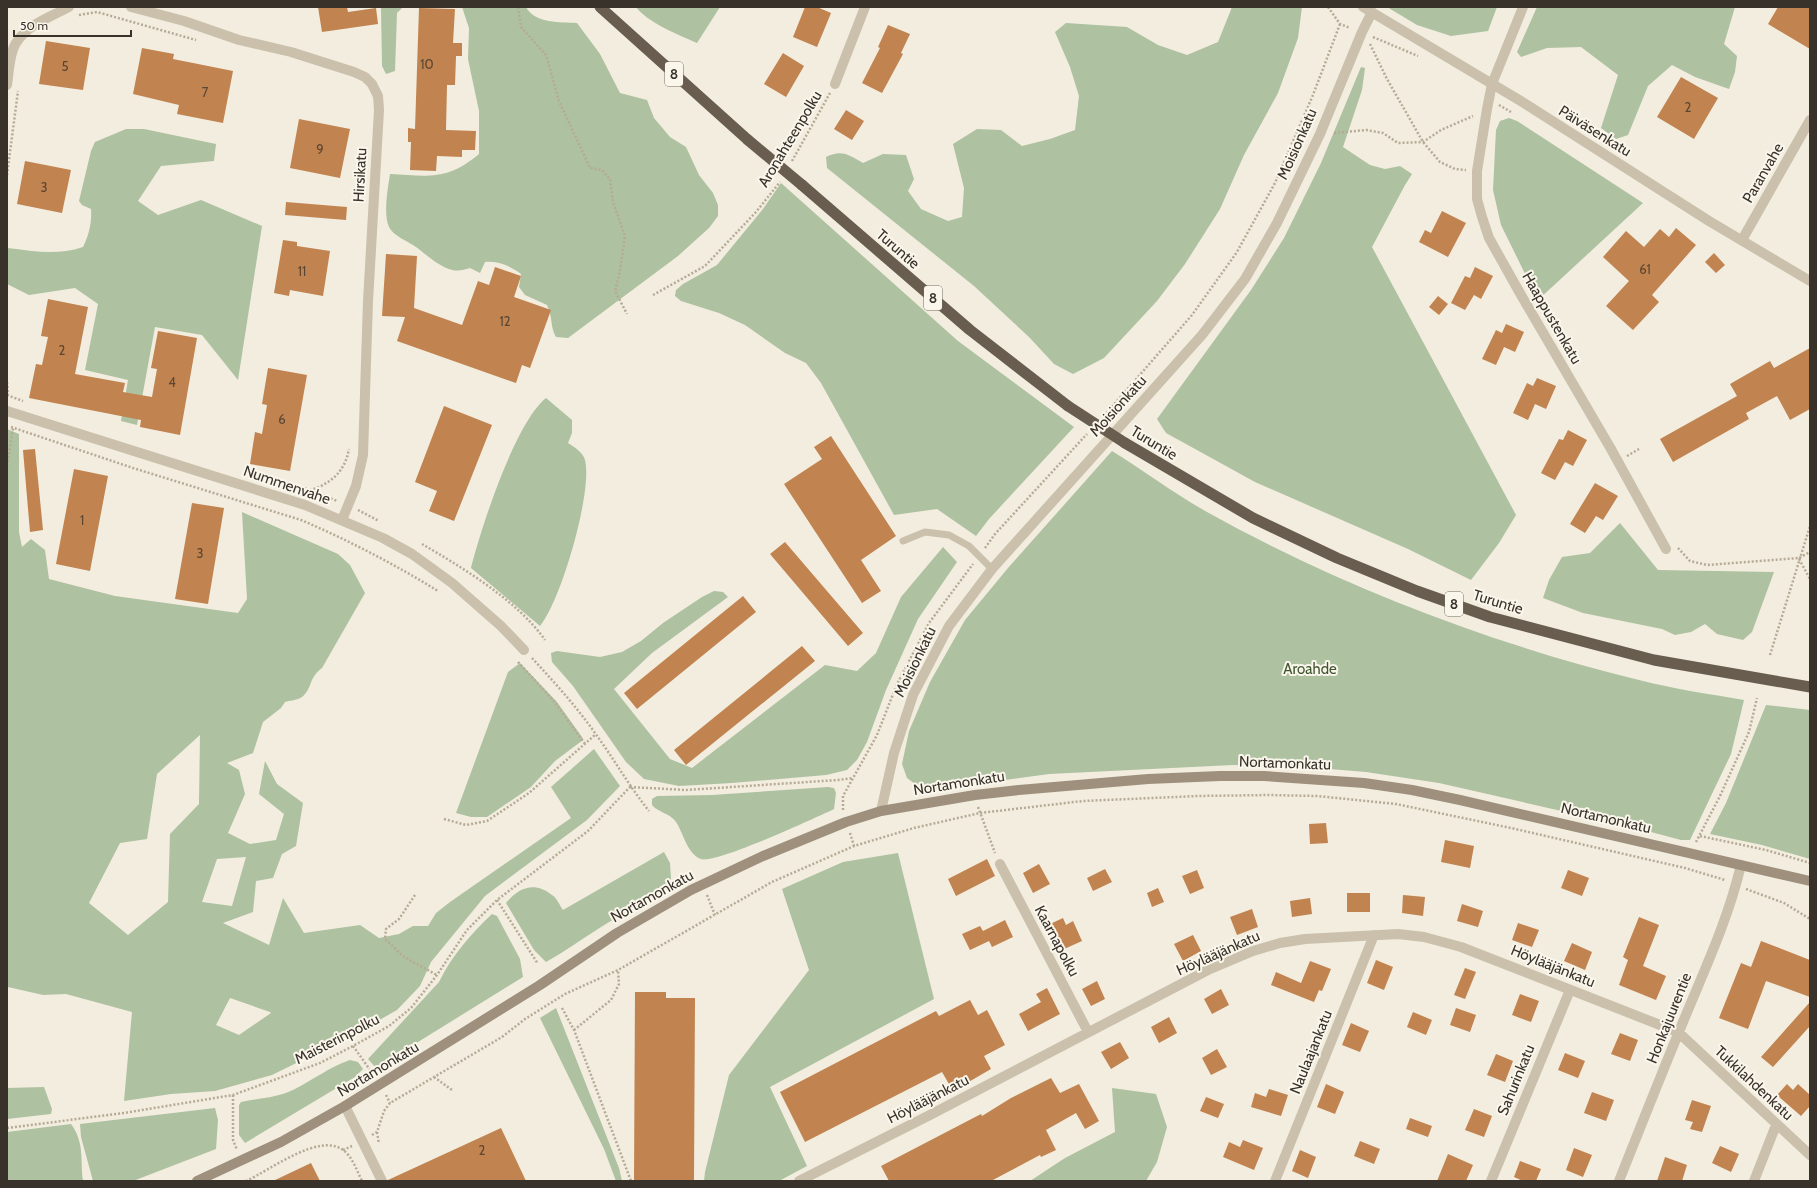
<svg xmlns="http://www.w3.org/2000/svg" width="1817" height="1188" font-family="Cabin,sans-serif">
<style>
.green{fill:#aec1a0;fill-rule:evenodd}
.building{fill:#c1834f}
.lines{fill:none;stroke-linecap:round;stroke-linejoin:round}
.path{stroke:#b6aa96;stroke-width:2.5;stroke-dasharray:2 2;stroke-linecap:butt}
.service{stroke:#cac0ab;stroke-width:7}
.minor{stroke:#cac0ab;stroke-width:10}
.tertiary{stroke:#cac0ab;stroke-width:10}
.secondary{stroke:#9e907d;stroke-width:10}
.trunk{stroke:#695d4f;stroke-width:11}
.trunk-bridge{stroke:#695d4f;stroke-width:11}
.labels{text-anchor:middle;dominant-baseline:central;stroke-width:4;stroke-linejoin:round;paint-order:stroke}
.number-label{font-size:13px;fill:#5a4633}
.shield{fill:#faf6ec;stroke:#726d64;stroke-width:1}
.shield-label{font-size:14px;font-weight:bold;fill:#38322a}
.street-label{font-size:15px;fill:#38322a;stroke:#faf6ec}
.park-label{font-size:15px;fill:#3f552f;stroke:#faf6ec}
</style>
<rect width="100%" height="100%" fill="#f2eddf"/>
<!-- green -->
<path class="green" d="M381,7H403L397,13L395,71L386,74L382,66Z
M462,7H526C535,24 561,22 577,23L600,54L620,93L647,100L654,118L670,137L686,147L699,175L713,193L718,205V216L709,228L678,256L568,338L556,337C550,327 553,317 547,305L525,295L519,287L521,274C511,266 498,261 485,262L480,273L470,268C463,270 457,272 449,269C435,264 425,253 413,245C405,240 394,236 389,227C383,214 388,188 390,174C428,176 447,181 479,154V111L468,59L469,28Z
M636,7H720L697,43C679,35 648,23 636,7Z
M1232,7H1302L1298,38L1278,93L1244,155L1220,209L1185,264L1157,301L1104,358L1073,374L1054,364L1029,337L974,286L827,168L826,157C842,149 849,155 863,163L883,154L906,155L914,179L908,191L921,209L948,221L962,217L964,188L953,144L977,129L1001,130L1022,146L1050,139L1075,130L1079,96L1070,67L1055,32L1066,23L1127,27L1158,45L1187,55L1218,42Z
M1387,7H1497L1488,31L1451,36L1417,25Z
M1537,7H1735L1724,44L1737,56L1735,72L1729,89L1695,77L1672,65L1648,86L1628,135L1616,139L1601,128L1618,75L1581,47L1547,48L1521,57L1517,52Z
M1361,67L1365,68L1362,90L1343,147L1370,165L1385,169L1400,166L1412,174L1405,185L1372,247L1516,515L1499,543L1471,580L1408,549L1255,482L1166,433L1157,419L1251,290L1284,238L1321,163Z
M1509,118L1517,121L1643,203L1538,300L1501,225L1493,190L1496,130L1500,121Z
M126,129H144L216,144L214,161L161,166L138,201L158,215L201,200L262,226L238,380L202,335L155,327L137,425L121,421L128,380L85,370L98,304L75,288L29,295L7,284V248C34,251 56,256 83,247C89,235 92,222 91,209L82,205L79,201L91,151L95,142Z
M781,183L958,341L1074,427L989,519L976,536L937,509L894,515L821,383L806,363L785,353L745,325L719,313L681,301L675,296L676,290L683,284L717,265L763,209Z
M546,398L572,420V433L568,443C574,447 583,452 585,460C593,491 561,601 540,626L471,568C481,528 515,423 546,398Z
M7,429L19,434V532L22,547L31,539L45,550L49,579L115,596L238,613L247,599L242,512L338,554L350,565L365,593L322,668C309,678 313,684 305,694C301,700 292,700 285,702L281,708L263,722L253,753L227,763L239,770L245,794L228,833L250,844L276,840L284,814L259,794L265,761L277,784L303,803L296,846L282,854L273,878L256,881L253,912L223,923L269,945L283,898L304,933L360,925L379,938L399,934L413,926H428L436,913L450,902L571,818L551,787L594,749L620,786L587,820L485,896L431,962L420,986L397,1010L353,1035L272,1075L215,1091L171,1094L124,1101L132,1012L66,994L43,995L8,987L7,978ZM200,735L199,804L170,834L168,902L128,935L89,903L120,843L147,839L157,774ZM246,857L232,906L202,902L217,859ZM230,998L270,1012L271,1013L239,1035L216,1025Z
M1112,451C1144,471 1175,494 1207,512C1340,586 1492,644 1639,680C1674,689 1709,694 1744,700L1731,754L1690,840H1681L1636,828L1439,783L1366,772L1305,767L1233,765L1049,774L924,791L907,778L902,764L909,731L930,682L965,620L1008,568Z
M1620,523L1658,570L1774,572L1752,632L1743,640L1717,634L1705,624L1691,632L1675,635L1662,629L1583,613L1543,598L1549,580L1562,557L1590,553Z
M943,547L957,562L918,619L886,690L867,742L857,760L847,770L826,775L732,783L679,786L644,779L626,762L573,686L552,662L551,653L557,651L600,657L622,652L641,641L663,623L702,597L714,591L723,592L728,597L652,653L614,689L670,759L692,768L825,665L857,671L876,653L901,597Z
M520,663L557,702L582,737L583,740L555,761L531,787L487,817H471L456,813L508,672Z
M1766,705L1810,710V859L1762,845L1710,834L1726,803Z
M828,787L834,788L836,793L834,809L830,811C810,820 716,864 701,859C687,854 684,834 676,822C670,813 659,813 652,805V799L657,796L712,795Z
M664,852L670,863L671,879C650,900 623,913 598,929C580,940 564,952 546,962L534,950L506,903C519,887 535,881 552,895C557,898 560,906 563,910Z
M898,853L934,999L770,1087L807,1166L779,1181H704L705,1172L729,1075L809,970L782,889L843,862Z
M492,914L497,916L520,959L523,977L376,1068L368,1059L439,982C452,955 471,934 492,914Z
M556,1008L619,1168L622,1181H616L604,1149L540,1018Z
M350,1060L358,1062L363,1069L355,1077L245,1143L239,1135V1105L241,1102C259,1098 278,1098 295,1089C314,1079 330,1067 350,1060Z
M44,1087L52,1109L51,1114L7,1119V1088Z
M1112,1088L1156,1094L1167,1127L1157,1162L1146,1181H1030L1065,1158L1115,1132Z
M215,1108L218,1120L216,1149L133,1181H93L81,1137L80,1124Z
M71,1124C85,1143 80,1160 83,1181H7V1132Z"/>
<!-- building -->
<path class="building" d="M318,7H347L348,12L376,8L378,24L322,32Z
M805,7H817L831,13L817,47L793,37Z
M1778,7H1810V49L1768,24Z
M419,8L455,9L453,43H462V56H456L455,85H447L446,130L476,131L475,150H462V157L437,156L436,171L410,170L411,142H408V128L415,129Z
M888,25L910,34L901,53L903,54L882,93L862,83L880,48L878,47Z
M46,41L90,48L83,90L39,84Z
M142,48L174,54L173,59L233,71L223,123L177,114L179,105L133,94Z
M783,53L804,66L786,97L764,84Z
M1681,77L1718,98L1694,139L1657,117Z
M846,110L864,121L852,140L834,129Z
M299,119L350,129L340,178L290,168Z
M25,161L71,170L62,213L17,204Z
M286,202L347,207L346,220L285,215Z
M1442,211L1466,223L1448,257L1419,242L1425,230L1431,233Z
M1676,228L1696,245L1652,295L1659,302L1633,330L1606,306L1629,281L1603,257L1626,231L1644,247L1660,229L1669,237Z
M283,240L297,242V246L330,251L323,296L290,290L289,296L274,293Z
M1714,253L1725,265L1716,273L1705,262Z
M386,254L417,256L414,308L462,325L478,281L489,285L495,267L521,276L514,297L551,310L530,368L522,365L516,383L397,341L405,317L382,316Z
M1475,267L1493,276L1481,299L1474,295L1465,310L1451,303L1465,276L1470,278Z
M1438,296L1448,304L1439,315L1429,307Z
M48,299L88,307L75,374L125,383L123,392L152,397L157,369L151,368L158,331L197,338L180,435L140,427L141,420L29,398L36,364L42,365L48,337L41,336Z
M1506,324L1524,332L1515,352L1504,347L1496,365L1482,359L1496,330L1502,333Z
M1810,348V409L1790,420L1777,396L1746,413L1749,419L1673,462L1660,439L1737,396L1730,384L1770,361L1774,368Z
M268,368L307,375L290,471L250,464L255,432L262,434L267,405L262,404Z
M1537,378L1556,386L1546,409L1535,404L1528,420L1513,413L1527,383L1533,386Z
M444,406L492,425L454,521L429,511L437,491L415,482Z
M1568,430L1587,440L1573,466L1565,462L1555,480L1541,473L1559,439L1563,440Z
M831,436L896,536L861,560L881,591L862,603L784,484L822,459L814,447Z
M35,449L43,530L30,532L23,450Z
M74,469L108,476L90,571L56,564Z
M1595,483L1618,496L1603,520L1596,516L1585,533L1570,524Z
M192,503L224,508L208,604L175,599Z
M785,542L863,633L848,646L770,554Z
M743,596L756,612L637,709L624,693Z
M802,646L815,661L686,765L674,750Z
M1326,823L1328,843L1310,844L1309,824Z
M1445,840L1474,846L1470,868L1441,862Z
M987,859L995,876L956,896L948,879Z
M1039,864L1050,884L1033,893L1023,873Z
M1105,869L1112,882L1093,891L1087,878Z
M1197,870L1204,888L1190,894L1182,876Z
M1568,870L1589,878L1582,896L1561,888Z
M1158,888L1164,902L1152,907L1147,893Z
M1347,893H1370V912H1347Z
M1403,895L1425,897L1423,916L1402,913Z
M1310,898L1312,914L1292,917L1290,901Z
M1462,904L1483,911L1478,927L1457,921Z
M1252,909L1258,927L1237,935L1230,917Z
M1639,917L1659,925L1643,966L1666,976L1656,1000L1619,985L1628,960L1623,957Z
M1063,918L1066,925L1073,921L1082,941L1062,950L1050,924Z
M1005,920L1013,937L992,947L989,941L970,950L962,934L980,926L983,931Z
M1518,923L1539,930L1532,947L1512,940Z
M1193,935L1201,951L1183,961L1174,944Z
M1761,941L1810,960V997L1766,981L1748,1029L1719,1018L1741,963L1751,967Z
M1572,943L1592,952L1585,970L1564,961Z
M1376,960L1393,967L1384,990L1367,983Z
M1310,961L1331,969L1322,991L1319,990L1314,1002L1271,985L1276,972L1301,983Z
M1465,968L1476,972L1465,999L1454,995Z
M1097,981L1105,999L1091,1006L1082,989Z
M1047,988L1060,1014L1028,1031L1019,1014L1041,1002L1036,994Z
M1221,989L1229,1005L1212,1014L1204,999Z
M635,992H666V998H695L694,1181H634Z
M1520,994L1539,1001L1531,1022L1512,1015Z
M970,1000L978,1015L987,1010L1005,1045L984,1056L991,1069L953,1091L942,1072L805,1142L780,1092L936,1011L939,1016Z
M1810,1002V1026L1773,1067L1761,1057Z
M1456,1008L1476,1015L1470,1032L1450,1025Z
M1413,1012L1432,1020L1426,1035L1407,1027Z
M1169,1017L1177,1033L1159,1043L1151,1027Z
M1351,1023L1369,1031L1360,1052L1342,1045Z
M1620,1033L1638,1040L1630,1061L1611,1054Z
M1120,1042L1129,1058L1111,1069L1101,1052Z
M1217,1049L1227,1067L1211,1075L1202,1058Z
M1565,1053L1585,1061L1578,1078L1558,1070Z
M1496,1054L1513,1061L1505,1082L1487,1075Z
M1051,1078L1060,1093L1079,1084L1099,1121L1085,1129L1076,1113L1046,1130L1056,1150L1041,1157L1040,1155L991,1181H889L881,1166L981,1114L982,1116L1011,1098Z
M1326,1084L1344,1092L1335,1114L1317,1107Z
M1787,1084L1793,1090L1798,1084L1810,1095V1106L1801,1116L1777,1095Z
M1269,1089L1288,1095L1281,1116L1251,1107L1255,1093L1266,1097Z
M1592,1092L1614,1100L1606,1121L1584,1113Z
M1206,1097L1224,1104L1218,1118L1200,1111Z
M1692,1100L1711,1106L1702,1132L1690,1129L1693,1122L1685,1120Z
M1474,1109L1492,1116L1484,1137L1465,1130Z
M1410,1118L1432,1126L1428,1137L1406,1129Z
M501,1128L526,1181H388V1180Z
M1243,1140L1263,1148L1254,1170L1223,1157L1229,1142L1240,1147Z
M1360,1141L1380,1149L1374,1164L1354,1156Z
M1720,1146L1739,1154L1731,1172L1712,1163Z
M1574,1148L1592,1155L1583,1177L1566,1170Z
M1300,1150L1316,1157L1308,1178L1292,1171Z
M1448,1154L1473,1165L1466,1181H1437Z
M1665,1157L1687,1165L1682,1181H1657Z
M1520,1161L1541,1169L1536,1181H1523L1514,1177Z
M311,1163L320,1181H273Z"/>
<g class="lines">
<!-- path -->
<path class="path" d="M518,7L521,27L546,55L559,101L590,168L602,170L610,179L613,202L625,236L620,271L615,291L627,314
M1328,7L1340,24L1350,28
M79,15L97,12L196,40
M1373,37L1418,56
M1370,44L1387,79L1423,142L1440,162L1455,169L1466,170
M1499,105L1511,112
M1334,133L1366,130L1383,133L1398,143L1423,142L1441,130L1473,116
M792,161L830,93
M7,175L18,91
M653,295L705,266L756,212L780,182
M7,382L8,395
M7,395L23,401
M1104,416L1192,315L1237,252L1275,183L1313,95L1340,24
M11,427L133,468L301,520C348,540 394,564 438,591
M1627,456L1639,449
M7,466L13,428
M266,478L311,490L337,501
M309,495L311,490C332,483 345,471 349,449
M358,510L379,521
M422,544C463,568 518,601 545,640
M985,548L995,534L1087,434
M1678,548L1690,561L1707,565L1799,558L1810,552
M1799,559L1810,579
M1770,655L1810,526
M532,658C554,682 576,706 595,733C614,759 629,786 649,811
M518,662L553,700L585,744
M630,787L686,790L838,780L853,778
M978,807L995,853
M843,810V796L877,735L897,684L929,623L973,564
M444,819L466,825L487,821L529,793L596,734
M850,833L854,846
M1700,836L1766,850L1810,863
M1696,842L1720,796L1749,732L1757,698
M1746,889L1784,903L1810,919
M415,895L399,919L386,929L385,939L404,957L437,975
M707,895L715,915
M497,900L538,964
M562,1008L574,1030L631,1181
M574,1030L611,1000L619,984L618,970
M353,1046L373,1074
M434,1077L452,1090
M233,1095V1140L237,1150
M386,1095L390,1103
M7,1128L124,1113L233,1095L320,1063L353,1046L389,1026L411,1008L437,975L467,930L497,900L588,831L630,787
M377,1132L379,1144
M372,1135L377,1132L384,1111L390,1103L502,1037L525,1019L565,994L618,970L772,882L854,846L914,828L980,813L1083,801L1198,796L1269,795L1317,796L1396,804L1511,828L1685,868L1725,880
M343,1150L352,1146
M246,1181C269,1171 319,1132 343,1150C352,1156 357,1171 362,1181"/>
<!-- service -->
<path class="service" d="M903,541L925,532L949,535L969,546L992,569"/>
<!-- minor -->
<path class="minor" d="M131,7L184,21L239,40L291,52L354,72L365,77L372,84L378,96L379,110L368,301L363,455L356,486L342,520
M1363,7L1524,103L1709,221L1810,281
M1523,7L1492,84L1487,109L1477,171V199L1482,217L1489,238L1521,295L1611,449L1666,549
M835,84L865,7
M7,85C9,73 9,54 16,43C28,24 51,17 69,7
M1742,240L1810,120
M7,411L305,505L383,538L412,554L452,583L501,626L524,650
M1000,864L1088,1032
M345,1106L382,1181
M799,1181L928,1116L1208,970L1253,951L1280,943L1305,939L1398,934L1424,937L1461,947L1678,1032L1810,1155
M1275,1181L1374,935
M1491,1181L1570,990
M1619,1181C1640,1128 1661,1075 1683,1022C1704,971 1728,920 1741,865
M1754,1181L1776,1125"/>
<!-- tertiary -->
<path class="tertiary" d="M881,811L894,753L913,695L949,626L992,569L1202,335L1245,279L1277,223L1320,134L1362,32L1372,12"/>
<!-- secondary -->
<path class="secondary" d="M197,1181L281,1142L345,1106L540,985L617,933L691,890L763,856L846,822L881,811L975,795L1019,790L1148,779L1220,776H1264L1364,783L1412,790L1460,800L1810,881"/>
<!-- trunk -->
<path class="trunk" d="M600,7L748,140
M802,185L970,330L1068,406
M1125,443L1253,518L1337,558L1417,591L1490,617L1654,660L1810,687"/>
<!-- trunk-bridge -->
<path class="trunk-bridge" d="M748,140L802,185
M1068,406L1125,443"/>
</g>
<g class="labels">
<!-- number labels -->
<g class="number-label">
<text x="427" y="64">10</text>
<text x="65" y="66">5</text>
<text x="205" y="92">7</text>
<text x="1688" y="107">2</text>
<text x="320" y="149">9</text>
<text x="44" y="187">3</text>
<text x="1645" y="269">61</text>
<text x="302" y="271">11</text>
<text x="505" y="321">12</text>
<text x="62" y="350">2</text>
<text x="172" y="382">4</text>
<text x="282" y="419">6</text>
<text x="82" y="520">1</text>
<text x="200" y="553">3</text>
<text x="482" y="1150">2</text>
</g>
<!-- shield labels -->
<g class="shield">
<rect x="665" y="62" width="18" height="24" rx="3"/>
<rect x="924" y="286" width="18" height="24" rx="3"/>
<rect x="1445" y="592" width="18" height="24" rx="3"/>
</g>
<g class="shield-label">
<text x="674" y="74">8</text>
<text x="933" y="298">8</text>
<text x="1454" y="604">8</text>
</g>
<!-- street labels -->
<g class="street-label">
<text transform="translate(1595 131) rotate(32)">Päiväsenkatu</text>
<text transform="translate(790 139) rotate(-59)">Aronahteenpolku</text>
<text transform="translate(1297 144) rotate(-66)">Moisionkatu</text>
<text transform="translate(1763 173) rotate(-60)">Paranvahe</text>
<text transform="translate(360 175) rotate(-87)">Hirsikatu</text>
<text transform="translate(898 249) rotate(41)">Turuntie</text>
<text transform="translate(1552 318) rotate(60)">Haappustenkatu</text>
<text transform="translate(1118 406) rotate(-48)">Moisionkatu</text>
<text transform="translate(1154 443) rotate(31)">Turuntie</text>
<text transform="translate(287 485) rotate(19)">Nummenvahe</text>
<text transform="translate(1498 602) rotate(17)">Turuntie</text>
<text transform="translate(915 662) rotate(-64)">Moisionkatu</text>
<text transform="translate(1285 763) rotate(2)">Nortamonkatu</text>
<text transform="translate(959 783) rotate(-9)">Nortamonkatu</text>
<text transform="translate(1606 818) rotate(13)">Nortamonkatu</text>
<text transform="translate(652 896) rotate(-29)">Nortamonkatu</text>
<text transform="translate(1057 941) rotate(62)">Kaarnapolku</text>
<text transform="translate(1218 953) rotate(-24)">Höylääjänkatu</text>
<text transform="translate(1553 966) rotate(22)">Höylääjänkatu</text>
<text transform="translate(1669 1018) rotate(-68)">Honkajuurentie</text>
<text transform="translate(337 1039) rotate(-27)">Maisterinpolku</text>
<text transform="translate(1311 1052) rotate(-68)">Naulaajankatu</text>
<text transform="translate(378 1069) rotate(-31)">Nortamonkatu</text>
<text transform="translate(1516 1080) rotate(-68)">Sahurinkatu</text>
<text transform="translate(1754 1083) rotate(43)">Tukkilahdenkatu</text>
<text transform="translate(928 1099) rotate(-27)">Höylääjänkatu</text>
</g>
<!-- park labels -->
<g class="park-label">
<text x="1310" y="669">Aroahde</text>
</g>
</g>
<!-- border -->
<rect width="1817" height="1188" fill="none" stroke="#38322a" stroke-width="16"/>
<!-- scale -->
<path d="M14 30v6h117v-6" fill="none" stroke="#38322a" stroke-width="2"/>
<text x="20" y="30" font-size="12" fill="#38322a" stroke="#faf6ec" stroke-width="3" paint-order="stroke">50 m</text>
</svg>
